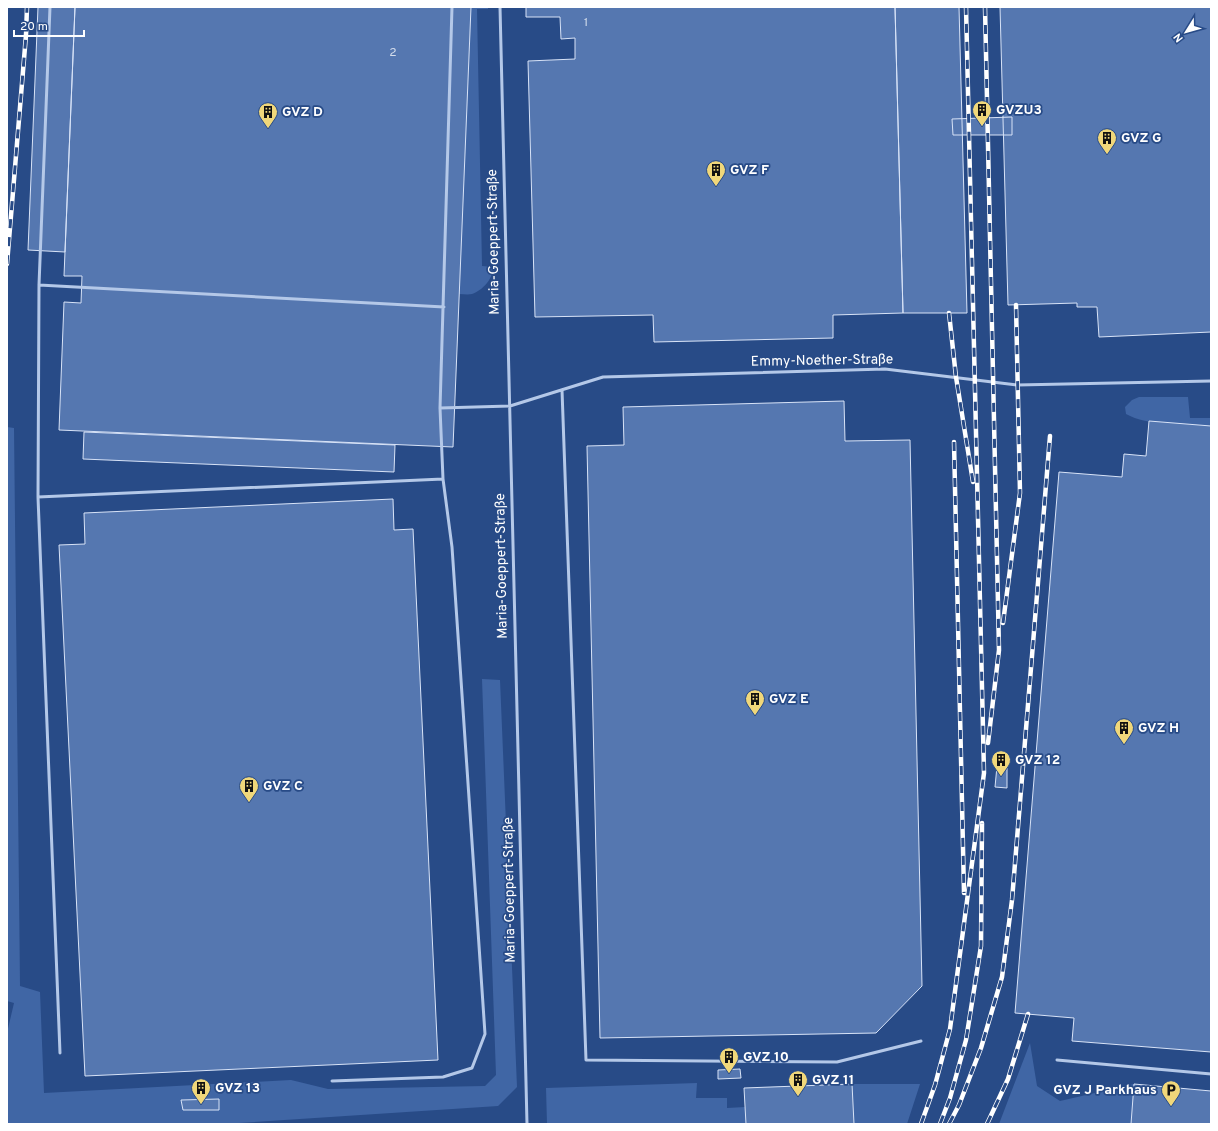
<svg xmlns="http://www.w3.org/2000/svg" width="1218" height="1131" font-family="Overpass,sans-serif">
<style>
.green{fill:#4066a5}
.building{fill:#5577b0;stroke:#d8e3f7}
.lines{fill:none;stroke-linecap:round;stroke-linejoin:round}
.path{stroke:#b4c8e8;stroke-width:2.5;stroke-dasharray:2 3;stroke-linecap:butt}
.service{stroke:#b4c8e8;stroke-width:3}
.rail-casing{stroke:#fff;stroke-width:4.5}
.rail{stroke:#284b87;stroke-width:3;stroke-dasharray:9;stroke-linecap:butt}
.labels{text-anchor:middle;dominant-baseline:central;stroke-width:3.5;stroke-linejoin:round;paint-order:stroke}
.number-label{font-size:12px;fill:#d4ddeb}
.poi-label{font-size:14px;font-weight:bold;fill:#fff;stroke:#284b87;text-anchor:start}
.street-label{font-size:14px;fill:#fff;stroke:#284b87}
</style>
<rect width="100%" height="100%" fill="#284b87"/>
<!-- green -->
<path class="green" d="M471,7H488V9H477L482,266L493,267C493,279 483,290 472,294C468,295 463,294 459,294Z
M1139,397H1188L1190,418H1211V426C1187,424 1147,426 1126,414L1125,407L1132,400Z
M7,427L14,428L20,986L40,992L44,1093L291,1080L328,1089L485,1086L496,1075L482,679L500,680L517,1087L498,1106L239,1123L238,1124H7V1033L14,1003L7,1001Z
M1030,1043L1037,1086L1060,1101L1134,1084L1131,1124H999Z
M697,1083L696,1098H727V1108L745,1107L746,1124H547L546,1088Z
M852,1084H920L907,1124H854Z"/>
<!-- building -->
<path class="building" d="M38,7H75L65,252L28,250Z
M75,7H471L453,447L59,430L64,302L81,303L82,276H64Z
M526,7H895L903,313L833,315V338L654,342L653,315L535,317L528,61L575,59V38L561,39L560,17H526Z
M895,7H959L967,313H903Z
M1000,7H1211V332L1099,337L1097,307H1077V303L1008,305Z
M1012,117V135H953L952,119Z
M844,401L845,441L910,440L922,986L876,1033L600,1038L587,446L624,445L623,407Z
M1149,421L1211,426V1052L1072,1041L1074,1018L1015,1013L1059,472L1122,477L1124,454L1146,456Z
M84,432L395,445L394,472L83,459Z
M393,499L394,530L413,529L438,1060L85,1076L59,545L85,544L84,513Z
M997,766H1007V788L995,787Z
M740,1069L741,1078L718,1079V1070Z
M852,1084L854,1124H746L744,1088Z
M1134,1084L1211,1091V1124H1131Z
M219,1099V1110H183L181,1100Z"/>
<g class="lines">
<!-- path -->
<path class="path" d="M455,1123V1124"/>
<!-- service -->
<path class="service" d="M50,7L39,285L444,307
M500,7L527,1124
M562,390L586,1060L837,1062L921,1041
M440,408L510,406L603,377L885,369L1017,385L1211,381
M38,497L39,285
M60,1053L38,497L443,479
M1057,1060L1211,1074
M332,1081L443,1077L472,1068L485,1034L452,547L443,479L440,408L452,7"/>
<defs>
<path id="rail" d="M985,7L999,650L988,743
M7,264L26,35L27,7
M949,313L956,377L973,482
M954,442L964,893
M1003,623L1020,493L1016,305
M921,1124L935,1085L950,1029L984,773L966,7
M940,1124L950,1098L966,1040L981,946L982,823
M949,1124L959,1105L981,1048L1002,977L1012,900L1050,436
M987,1124L1008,1079L1028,1014"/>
</defs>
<!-- rail casing -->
<use href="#rail" class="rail-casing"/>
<!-- rail -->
<use href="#rail" class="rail"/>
</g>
<!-- icons -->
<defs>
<symbol id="building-pin" viewBox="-11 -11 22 30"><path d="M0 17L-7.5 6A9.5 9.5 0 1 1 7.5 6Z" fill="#f0d77a" stroke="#284b87"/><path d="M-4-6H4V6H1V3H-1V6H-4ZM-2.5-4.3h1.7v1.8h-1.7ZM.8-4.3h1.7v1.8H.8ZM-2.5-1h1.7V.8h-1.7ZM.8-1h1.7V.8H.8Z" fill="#111"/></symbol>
<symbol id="parking-pin" viewBox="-11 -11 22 30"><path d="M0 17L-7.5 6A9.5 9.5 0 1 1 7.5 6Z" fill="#f0d77a" stroke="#284b87"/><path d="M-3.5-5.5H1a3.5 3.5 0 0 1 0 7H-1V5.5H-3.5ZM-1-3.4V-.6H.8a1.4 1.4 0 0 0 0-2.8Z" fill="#111"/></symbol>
</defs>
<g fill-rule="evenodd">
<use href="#building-pin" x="971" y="99" width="22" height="30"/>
<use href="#building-pin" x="257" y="101" width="22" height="30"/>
<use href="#building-pin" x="1096" y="127" width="22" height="30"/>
<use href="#building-pin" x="705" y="159" width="22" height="30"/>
<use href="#building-pin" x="744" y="688" width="22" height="30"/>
<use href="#building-pin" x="1113" y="717" width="22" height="30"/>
<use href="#building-pin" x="990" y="749" width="22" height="30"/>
<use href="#building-pin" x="238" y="775" width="22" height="30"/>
<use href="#building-pin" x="718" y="1046" width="22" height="30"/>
<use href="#building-pin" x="787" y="1069" width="22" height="30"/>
<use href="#building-pin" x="190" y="1077" width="22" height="30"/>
<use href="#parking-pin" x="1160" y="1079" width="22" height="30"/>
</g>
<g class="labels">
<!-- number labels -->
<g class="number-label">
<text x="586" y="23">1</text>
<text x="393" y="53">2</text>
</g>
<!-- poi labels -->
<g class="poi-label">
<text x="996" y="110">GVZU3</text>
<text x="282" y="112">GVZ D</text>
<text x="1121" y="138">GVZ G</text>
<text x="730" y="170">GVZ F</text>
<text x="769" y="699">GVZ E</text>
<text x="1138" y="728">GVZ H</text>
<text x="1015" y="760">GVZ 12</text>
<text x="263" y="786">GVZ C</text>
<text x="743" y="1057">GVZ 10</text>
<text x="812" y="1080">GVZ 11</text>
<text x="215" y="1088">GVZ 13</text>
<text x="1157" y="1090" text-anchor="end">GVZ J Parkhaus</text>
</g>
<!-- street labels -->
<g class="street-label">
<text transform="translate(494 242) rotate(-91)">Maria-Goeppert-Straße</text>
<text transform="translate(822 361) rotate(-1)">Emmy-Noether-Straße</text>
<text transform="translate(502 566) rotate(-91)">Maria-Goeppert-Straße</text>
<text transform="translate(510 890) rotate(-91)">Maria-Goeppert-Straße</text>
</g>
</g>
<!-- border -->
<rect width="1218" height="1131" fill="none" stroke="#ffffff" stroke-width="16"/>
<!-- north arrow -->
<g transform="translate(1186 32) rotate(233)" stroke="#284b87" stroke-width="3" paint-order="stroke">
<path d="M0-3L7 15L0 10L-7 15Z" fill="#ffffff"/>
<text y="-6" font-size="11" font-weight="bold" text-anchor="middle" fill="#ffffff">N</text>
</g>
<!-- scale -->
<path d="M14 30v6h70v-6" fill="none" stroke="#ffffff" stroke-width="2"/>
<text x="20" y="30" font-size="12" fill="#ffffff" stroke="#284b87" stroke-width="3" paint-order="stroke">20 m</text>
</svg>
